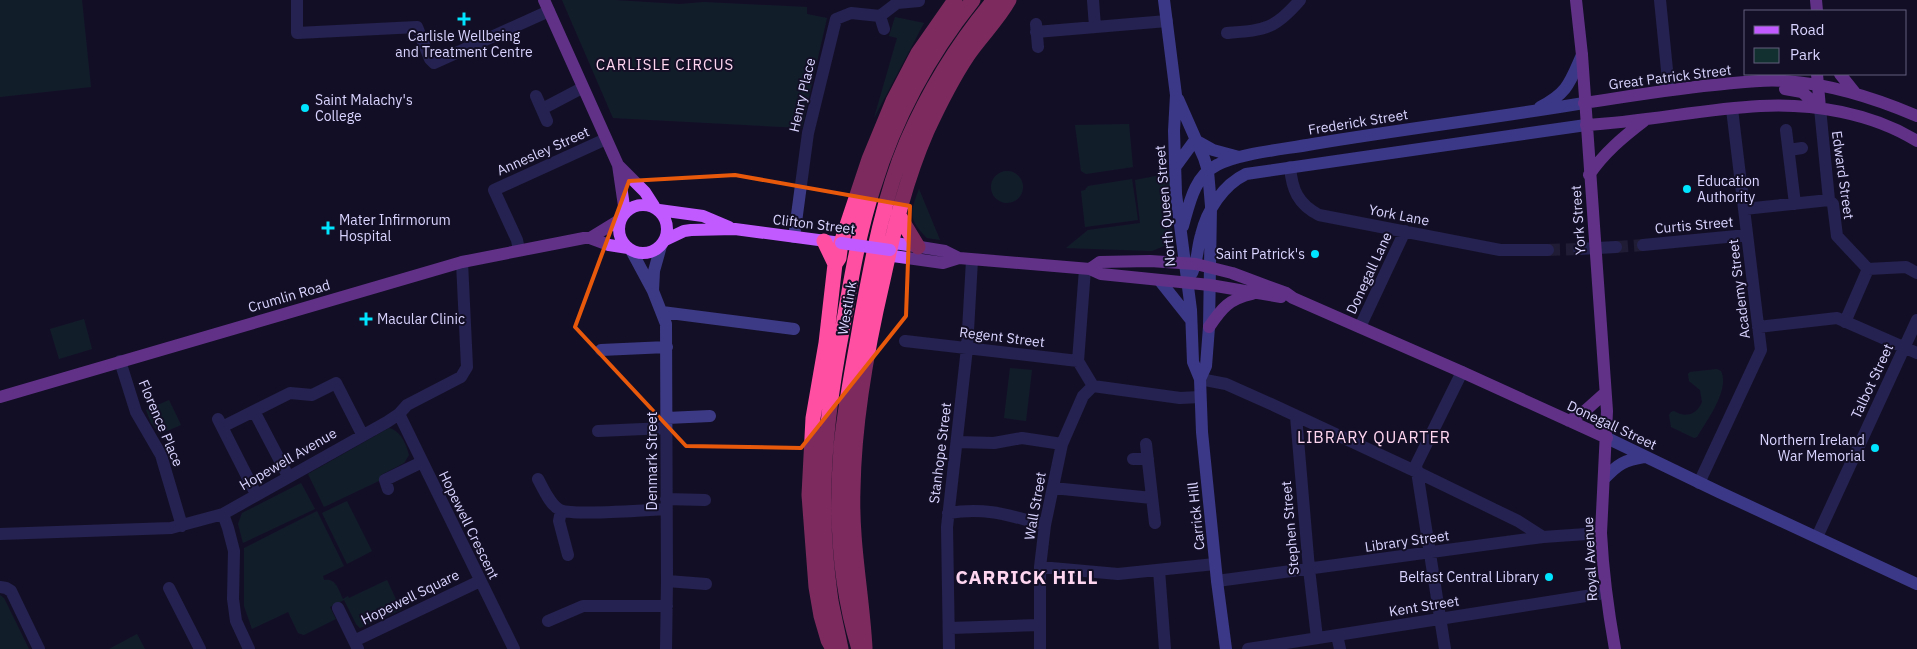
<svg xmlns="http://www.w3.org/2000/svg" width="1917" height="649" font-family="'IBM Plex Sans',sans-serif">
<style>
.green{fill:#12302f}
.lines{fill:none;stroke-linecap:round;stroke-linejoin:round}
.street-tunnel{stroke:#312d47;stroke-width:12;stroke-dasharray:12 6;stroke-linecap:butt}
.street{stroke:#3d3a85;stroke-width:12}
.secondary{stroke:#6f6bff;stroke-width:12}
.primary{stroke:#c25bff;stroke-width:12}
.highway{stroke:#ff4fa3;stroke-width:15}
.primary-bridge{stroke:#c25bff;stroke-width:12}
.marked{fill:none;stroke:#e8590c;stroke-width:4;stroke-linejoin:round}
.poi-dot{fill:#00e5ff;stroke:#130f26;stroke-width:2}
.labels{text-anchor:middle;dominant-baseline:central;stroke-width:4;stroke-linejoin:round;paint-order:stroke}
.poi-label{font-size:14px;fill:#d9d4ff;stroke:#130f26;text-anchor:start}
.street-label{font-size:14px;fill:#d9d4ff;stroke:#130f26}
.neighbourhood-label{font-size:15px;letter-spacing:1px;fill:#ffd6f0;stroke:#130f26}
.quarter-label{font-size:16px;letter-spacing:1px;fill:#ffd6f0;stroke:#130f26}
.district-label{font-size:19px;font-weight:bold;letter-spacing:1px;fill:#ffd6f0;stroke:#130f26}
</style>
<rect width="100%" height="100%" fill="#130f26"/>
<!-- green -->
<path class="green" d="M0,0H82L91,87L0,97Z
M562,0H614L680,4L704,2L807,7V14L827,18L802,128L613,118Z
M895,17L924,23L874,118L897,38L889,36Z
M1129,124L1133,167L1086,174L1081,171L1075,125Z
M991 187a16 16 0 1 1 32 0a16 16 0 1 1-32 0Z
M1171,173L1172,236L1164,246L1152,251L1066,248L1088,230L1140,223L1135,180Z
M1132,179L1138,220L1085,227L1081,191L1085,190L1088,186Z
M919,189L940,240L927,238C908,219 910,213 919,189Z
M84,319L92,349L59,359L50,329Z
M1010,368L1032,370L1026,421L1004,418Z
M1717,369L1721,371C1730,390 1707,420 1697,437L1694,438L1671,427L1669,415L1671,412L1674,411C1685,418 1697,415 1702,402L1700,390L1689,381L1688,374L1690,372Z
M169,400L181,425L160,434L151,423L146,410Z
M389,428C401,431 406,444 409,455L404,463L381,475L383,479L324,507L308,474Z
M301,483L315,509L243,543L238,524L242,513Z
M347,501L372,551L347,564L322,513Z
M317,511L344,566L323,576L324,580C336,578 338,589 343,599L348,596L349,598L387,580L401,610L360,628L356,624L344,600L330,607L336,619L304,635L298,633L288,612L252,629L244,606V548Z
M0,595L4,598L29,649H0Z
M137,634L145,649H109Z"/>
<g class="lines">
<!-- street-tunnel -->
<path class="street-tunnel" d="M1616,247L1643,245
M1548,250L1579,249"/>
<!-- street -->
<path class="street" d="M297,0V33L417,27L430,59L434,63L549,11
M1093,0L1095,27
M1660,0L1669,90
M880,16L897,3L919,1
M1036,24L1038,47
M1036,32L1167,21
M1227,33C1265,30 1274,30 1300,0
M536,96L547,121
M1820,108L1829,200L1833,204L1837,236L1868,269L1906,267L1917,273
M542,109L582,88
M1786,130L1795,204
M1789,150L1802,148
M1290,167C1292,190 1298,204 1319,215L1500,250H1548
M1744,209L1829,200
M794,237L808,133L836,19L851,13L880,16L884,29
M1643,245L1747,235
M1579,249L1616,247
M519,250L517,240L494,190L606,139
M631,250L653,291L666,324L667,581L666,649
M653,291L654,271L661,246
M662,312L794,329
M1845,322L1868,269
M1360,327L1405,231
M1758,327L1837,318L1917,353
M905,341L1078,361L1093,386L1083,396L1062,444L1045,525L1040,567V649
M601,350L667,347
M120,361L136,412L161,455L182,526
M1078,361L1085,269
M1200,379L1226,384L1271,404L1417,472L1518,521L1543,537
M1093,386L1180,398L1200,397
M254,411L288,476
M399,414L514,649
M1296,416L1309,569L1317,638
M667,418L710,416
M218,419L256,494
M222,427L290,393L312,395L336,383L362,434
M598,431L666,428
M957,442L994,443L1022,438L1062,444
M1146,444L1155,523
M1133,459H1148
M538,479C543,488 550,505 560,510C574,516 647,510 666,509
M1699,483L1761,350L1732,109
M1053,488L1152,498
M388,489L385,480L422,462
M666,499L705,500
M561,511L559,521L568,555
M948,513C987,507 1008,515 1045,525
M223,514L228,528L234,551L233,599L236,621L249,649
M0,534L171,528L223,514L387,422L399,414L407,405L461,377L467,367L462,262
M1817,537L1917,320
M1040,567L1118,574L1215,564
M1159,570L1165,649
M667,581L706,584
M1217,581L1543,537L1601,533
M0,587L6,588L11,591L39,649
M169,588L200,649
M338,608L358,649
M548,621L583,606H667
M950,628L1039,625
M1337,635L1340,649
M354,641L480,581
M949,649L947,527L967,348L972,260
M1248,649L1605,593
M1445,649L1416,465L1462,372"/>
<!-- secondary -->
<path class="secondary" d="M1164,0L1176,95L1174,131L1176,194L1191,310L1193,362L1200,379L1202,432L1217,581L1226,649
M1178,99L1204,158L1208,171L1211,206L1209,327L1206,366L1200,379
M1540,107C1568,93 1570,82 1582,55
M1195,140L1213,150L1239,157
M1176,166L1195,140
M1183,226C1189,205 1194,176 1217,165C1239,153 1287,149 1313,144C1403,129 1494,118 1584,103
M1192,273C1198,260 1197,248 1201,235C1207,210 1223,185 1246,174L1586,125
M1160,281L1191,320
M1607,438L1719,492L1917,584
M1605,478C1618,464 1625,460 1644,457"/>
<!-- primary -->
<path class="primary" d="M544,0L618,165L645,192L654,206
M1576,0L1582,55L1607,411L1601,533C1603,572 1608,610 1615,649
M1816,0L1817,11
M1817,74L1820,108
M1840,74L1856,94
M1785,89L1802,92L1820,108
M1584,103C1631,96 1677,88 1724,84C1744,82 1765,79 1785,81C1831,84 1875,98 1917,116
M1586,125C1645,122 1702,109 1760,106C1812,103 1872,113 1917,141
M618,165L625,213
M1589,175C1604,153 1623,137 1644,121
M619 229a24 24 0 1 1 48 0a24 24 0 1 1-48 0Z
M659,210L703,216L729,227
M590,238L621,219
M665,240L684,231L691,230L735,229L841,243
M959,258L943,263L893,256L890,250L895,243L945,251L959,258L1090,269L1101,274L1210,285L1281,297
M1090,269L1100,262L1150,261L1196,264L1232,273L1286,293L1293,298L1462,372L1607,438
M1209,327C1222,308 1229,299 1252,294
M0,397L462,262L584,238H590L609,245L628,248
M1569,421L1586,410L1605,393"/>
<!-- highway -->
<path class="highway" d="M898,214L918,247
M824,241L835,264
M865,648C862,594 851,543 853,489C854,419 867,348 883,280C894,229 906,179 927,131C939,105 952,79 968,55C981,36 998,20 1009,0
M833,649L828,640L821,616L816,587L809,495L813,418L826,343L835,264L839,258L841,243L869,159L893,101L918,53L955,0
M841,649C838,633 834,617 831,601C827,572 824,543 824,514C822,451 831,388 843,326C851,279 859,231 874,186C895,118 929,55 973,0
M859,649C839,585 836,514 841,447C845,404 854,362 861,320C872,260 883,198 907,141C929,90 958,43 994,0"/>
<!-- primary-bridge -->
<path class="primary-bridge" d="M841,243L890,250"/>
</g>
<!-- marked area -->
<path d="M0 0H1917V649H0ZM735,175L910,206L906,316L801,448L686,446L575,327L629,181Z" fill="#130f26" fill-opacity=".55" fill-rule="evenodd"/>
<path class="marked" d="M735,175L910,206L906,316L801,448L686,446L575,327L629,181Z"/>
<!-- markers -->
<g class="poi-dot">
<path d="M461.5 11.5h5v5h5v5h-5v5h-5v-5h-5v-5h5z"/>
<circle cx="305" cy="108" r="5"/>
<circle cx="1687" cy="189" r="5"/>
<path d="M325.5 220.5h5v5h5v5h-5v5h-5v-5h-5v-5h5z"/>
<circle cx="1315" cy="254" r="5"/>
<path d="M363.5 311.5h5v5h5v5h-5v5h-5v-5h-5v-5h5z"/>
<circle cx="1875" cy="448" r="5"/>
<circle cx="1549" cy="577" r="5"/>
</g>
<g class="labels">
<!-- poi labels -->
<g class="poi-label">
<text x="464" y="36" text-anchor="middle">Carlisle Wellbeing<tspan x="464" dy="16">and Treatment Centre</tspan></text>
<text x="315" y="100">Saint Malachy's<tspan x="315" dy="16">College</tspan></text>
<text x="1697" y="181">Education<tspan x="1697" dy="16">Authority</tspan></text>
<text x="339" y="220">Mater Infirmorum<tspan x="339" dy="16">Hospital</tspan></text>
<text x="1305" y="254" text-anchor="end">Saint Patrick's</text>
<text x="377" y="319">Macular Clinic</text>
<text x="1865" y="440" text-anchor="end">Northern Ireland<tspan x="1865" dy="16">War Memorial</tspan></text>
<text x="1539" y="577" text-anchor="end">Belfast Central Library</text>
</g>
<!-- street labels -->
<g class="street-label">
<text transform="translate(1670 77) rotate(-7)">Great Patrick Street</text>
<text transform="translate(802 95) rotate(-77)">Henry Place</text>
<text transform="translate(1358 122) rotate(-9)">Frederick Street</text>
<text transform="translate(543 151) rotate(-24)">Annesley Street</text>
<text transform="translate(1843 175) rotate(82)">Edward Street</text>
<text transform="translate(1165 206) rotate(-95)">North Queen Street</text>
<text transform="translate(1399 215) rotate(11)">York Lane</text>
<text transform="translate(1578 220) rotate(-94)">York Street</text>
<text transform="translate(814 224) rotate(7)">Clifton Street</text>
<text transform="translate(1694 225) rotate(-5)">Curtis Street</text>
<text transform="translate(1369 273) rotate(-65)">Donegall Lane</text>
<text transform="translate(1739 289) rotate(-97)">Academy Street</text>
<text transform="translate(289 296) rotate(-16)">Crumlin Road</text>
<text transform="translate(847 308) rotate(-80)">Westlink</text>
<text transform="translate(1002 337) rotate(7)">Regent Street</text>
<text transform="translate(1872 381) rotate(-65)">Talbot Street</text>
<text transform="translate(161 423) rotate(67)">Florence Place</text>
<text transform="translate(1612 425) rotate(25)">Donegall Street</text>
<text transform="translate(940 453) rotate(-83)">Stanhope Street</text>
<text transform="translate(288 459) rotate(-30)">Hopewell Avenue</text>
<text transform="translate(652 461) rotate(-90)">Denmark Street</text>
<text transform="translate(1035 506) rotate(-80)">Wall Street</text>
<text transform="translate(1196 516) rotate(-96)">Carrick Hill</text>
<text transform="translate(469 525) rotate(64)">Hopewell Crescent</text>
<text transform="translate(1290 528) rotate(-95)">Stephen Street</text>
<text transform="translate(1407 541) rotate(-8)">Library Street</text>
<text transform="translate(1590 559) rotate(-93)">Royal Avenue</text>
<text transform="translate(410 597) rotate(-26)">Hopewell Square</text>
<text transform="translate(1424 606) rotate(-9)">Kent Street</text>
</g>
<!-- neighbourhood labels -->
<g class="neighbourhood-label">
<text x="665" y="64">CARLISLE CIRCUS</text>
</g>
<!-- quarter labels -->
<g class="quarter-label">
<text x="1374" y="437">LIBRARY QUARTER</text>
</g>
<!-- district labels -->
<g class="district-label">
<text x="1027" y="577">CARRICK HILL</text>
</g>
</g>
<!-- legend -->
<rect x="1744" y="10" width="162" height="65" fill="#130f26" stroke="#625e7d"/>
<rect x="1754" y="26" width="25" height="8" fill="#c25bff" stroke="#625e7d"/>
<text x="1790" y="35" font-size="15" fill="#d9d4ff">Road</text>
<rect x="1754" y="48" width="25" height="15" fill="#12302f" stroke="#625e7d"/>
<text x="1790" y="60" font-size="15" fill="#d9d4ff">Park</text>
</svg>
